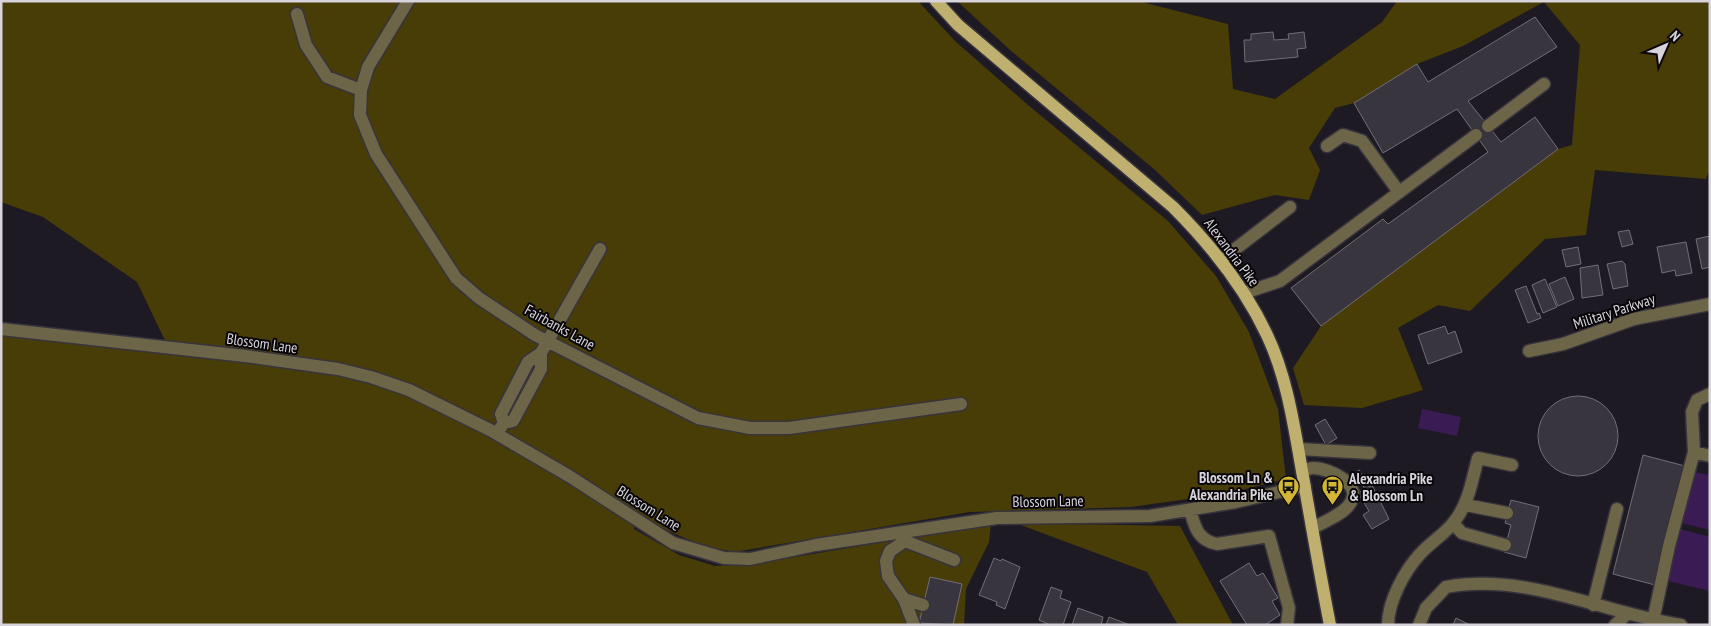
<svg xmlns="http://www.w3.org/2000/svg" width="1711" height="626" font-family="'PT Sans Narrow',sans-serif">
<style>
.green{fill:#483d07}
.water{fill:#3b1b54}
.building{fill:#39353e;stroke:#726d78}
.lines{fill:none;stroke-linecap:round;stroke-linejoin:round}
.minor-casing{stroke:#38343d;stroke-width:15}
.major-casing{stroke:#38343d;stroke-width:15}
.minor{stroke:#6d6547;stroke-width:12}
.major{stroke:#c0b06f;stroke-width:12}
.labels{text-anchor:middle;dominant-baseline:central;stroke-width:4;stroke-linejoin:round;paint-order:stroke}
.street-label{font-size:15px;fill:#d7d4db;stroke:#080609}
.poi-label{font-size:15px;font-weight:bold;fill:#d7d4db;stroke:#080609;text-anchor:end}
</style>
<rect width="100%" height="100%" fill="#1e1a23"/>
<!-- green -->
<path class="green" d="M1,1H918L955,41L1028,105L1168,221L1216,276L1249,332L1278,409L1286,479L1224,494L1131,507L970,512L734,552L704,546L668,531L635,511L634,529L679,555L715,566L759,563L991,524L989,542L966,589L964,625H1V336L171,353L137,282L43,217L1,202Z
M957,1H1138L1228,24L1233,89L1275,99L1382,22L1397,1H1710V168L1706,179L1595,170L1586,235L1545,239L1470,311L1438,305L1398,328L1423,390L1362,408L1304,405L1293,368L1321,326L1558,149L1572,145L1580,45L1544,2L1463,46L1417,64L1354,103L1335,108L1309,148L1320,170L1309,200L1275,195L1202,215L1154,169L1010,50Z
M1015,523L1180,526L1233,625H1178L1147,572Z"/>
<!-- water -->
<path class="water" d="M1422,409L1461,417L1457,436L1418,428Z
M1694,472L1710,475V530L1682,523Z
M1680,529L1710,537V591L1668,581Z"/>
<!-- building -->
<path class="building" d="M1535,17L1557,47L1468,101L1501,142L1535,117L1558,149L1321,326L1291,288L1383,219L1388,224L1488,152L1457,109L1383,153L1354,103L1417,64L1428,82Z
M1273,32L1274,40L1289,39L1288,34L1304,32L1306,48L1297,49L1298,57L1245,62L1244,40H1251V34Z
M1629,230L1633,244L1622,247L1618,232Z
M1710,236V267L1702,269L1696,239Z
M1686,242L1692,273L1676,276L1675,270L1662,273L1657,247Z
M1578,247L1581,264L1566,267L1562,250Z
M1622,261L1625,264L1628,286L1613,289L1607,264Z
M1598,265L1603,295L1582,298L1580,268Z
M1565,277L1574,299L1558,306L1549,284Z
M1545,279L1557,307L1543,313L1532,285Z
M1526,286L1537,314L1539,313L1541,318L1528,323L1515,290Z
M1445,326L1448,334L1455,331L1462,352L1428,364L1418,335Z
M1538 436a40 40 0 1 1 80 0a40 40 0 1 1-80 0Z
M1325,419L1337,438L1326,445L1315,425Z
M1643,455L1685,466L1655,585L1613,574Z
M1359,470L1369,487L1372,485L1389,519L1372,529L1363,515L1369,511L1358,493L1365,489L1355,473Z
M1511,500L1539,507L1526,558L1504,552L1511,525L1505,523Z
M994,558L1001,561L1002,559L1020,567L1005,609L996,605L997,602L979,595Z
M1249,563L1257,576L1263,573L1278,598L1272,601L1280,615L1265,625H1247L1220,581Z
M930,577L962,584L953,625L919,623Z
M1051,587L1062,591L1060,598L1071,602L1063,625H1050L1039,620Z
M1078,608L1103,617L1101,625H1072Z
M1109,617L1130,625H1106Z
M1456,618L1470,625H1453Z"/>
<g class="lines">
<defs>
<path id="minor" d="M408,1L368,67L361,90L360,115L376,154L456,278L479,298L535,335L698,418L750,428H789L961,404
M297,14L306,45L327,77L361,90
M1488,126L1544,84
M1327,146L1343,135L1362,141L1399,192
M1221,260L1290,207
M1244,293L1280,281L1476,135
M1,329L245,356L338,369L371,377L409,390L490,430L569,476L673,543L724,558L750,559L816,545L997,518L1150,516L1236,502L1305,486
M1529,351L1563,344L1634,319L1710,304
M504,423L501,414L528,362L541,353L600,249
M499,430L504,423L513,421L541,369V353
M1299,449L1370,453
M1694,452L1710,456
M1302,471C1305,470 1310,468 1313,468C1330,468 1365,485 1349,505C1342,515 1323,522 1313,528
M1466,505L1507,513
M1190,510C1195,528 1198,540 1217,544L1269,536L1289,608L1287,625
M1453,523L1462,533L1505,545
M904,532L905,541L890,551L886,561L888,576L904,599L923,605
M905,541L954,560
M904,599L914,625
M1593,605L1617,509
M1653,621L1669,546L1694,452L1692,412L1697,400L1710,394
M1388,625C1388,601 1405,570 1421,553C1431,542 1446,533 1454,522C1469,503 1472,480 1478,458L1512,465
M1419,625L1426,608L1446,587C1527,572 1602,613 1681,625
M1615,625L1627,614"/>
<path id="major" d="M936,1L958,25L1173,207C1211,245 1244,286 1267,335C1287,377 1294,426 1302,471C1311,522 1320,574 1330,625"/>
</defs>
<!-- minor casing -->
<use href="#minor" class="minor-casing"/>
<!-- major casing -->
<use href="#major" class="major-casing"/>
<!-- minor -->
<use href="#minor" class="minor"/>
<!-- major -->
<use href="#major" class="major"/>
</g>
<!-- icons -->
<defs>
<symbol id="bus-pin" viewBox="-11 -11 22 30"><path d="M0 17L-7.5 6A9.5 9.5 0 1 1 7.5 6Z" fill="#d3b635" stroke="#080609"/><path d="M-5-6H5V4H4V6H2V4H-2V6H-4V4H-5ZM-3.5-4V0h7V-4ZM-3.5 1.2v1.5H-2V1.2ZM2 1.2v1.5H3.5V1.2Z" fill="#111"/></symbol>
</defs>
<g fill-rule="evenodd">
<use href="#bus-pin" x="1276" y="474" width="25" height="34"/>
<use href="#bus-pin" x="1320" y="474" width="25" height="34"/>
</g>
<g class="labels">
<!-- street labels -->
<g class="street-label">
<text transform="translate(1232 252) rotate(53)">Alexandria Pike</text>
<text transform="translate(1614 311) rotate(-18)">Military Parkway</text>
<text transform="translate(560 327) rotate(29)">Fairbanks Lane</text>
<text transform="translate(262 343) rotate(8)">Blossom Lane</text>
<text transform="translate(1048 501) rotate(-1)">Blossom Lane</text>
<text transform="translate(649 508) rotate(32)">Blossom Lane</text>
</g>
<!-- poi labels -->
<g class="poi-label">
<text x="1273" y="477">Blossom Ln &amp;<tspan x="1273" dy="17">Alexandria Pike</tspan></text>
<text x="1349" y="478" text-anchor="start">Alexandria Pike<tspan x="1349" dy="17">&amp; Blossom Ln</tspan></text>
</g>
</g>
<!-- border -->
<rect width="1711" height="626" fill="none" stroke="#d7d4db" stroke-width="5"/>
<!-- north arrow -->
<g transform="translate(1666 45) rotate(45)" stroke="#080609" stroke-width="4" paint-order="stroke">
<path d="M0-4L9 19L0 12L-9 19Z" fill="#d7d4db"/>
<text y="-8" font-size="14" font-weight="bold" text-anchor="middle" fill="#d7d4db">N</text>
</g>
</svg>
